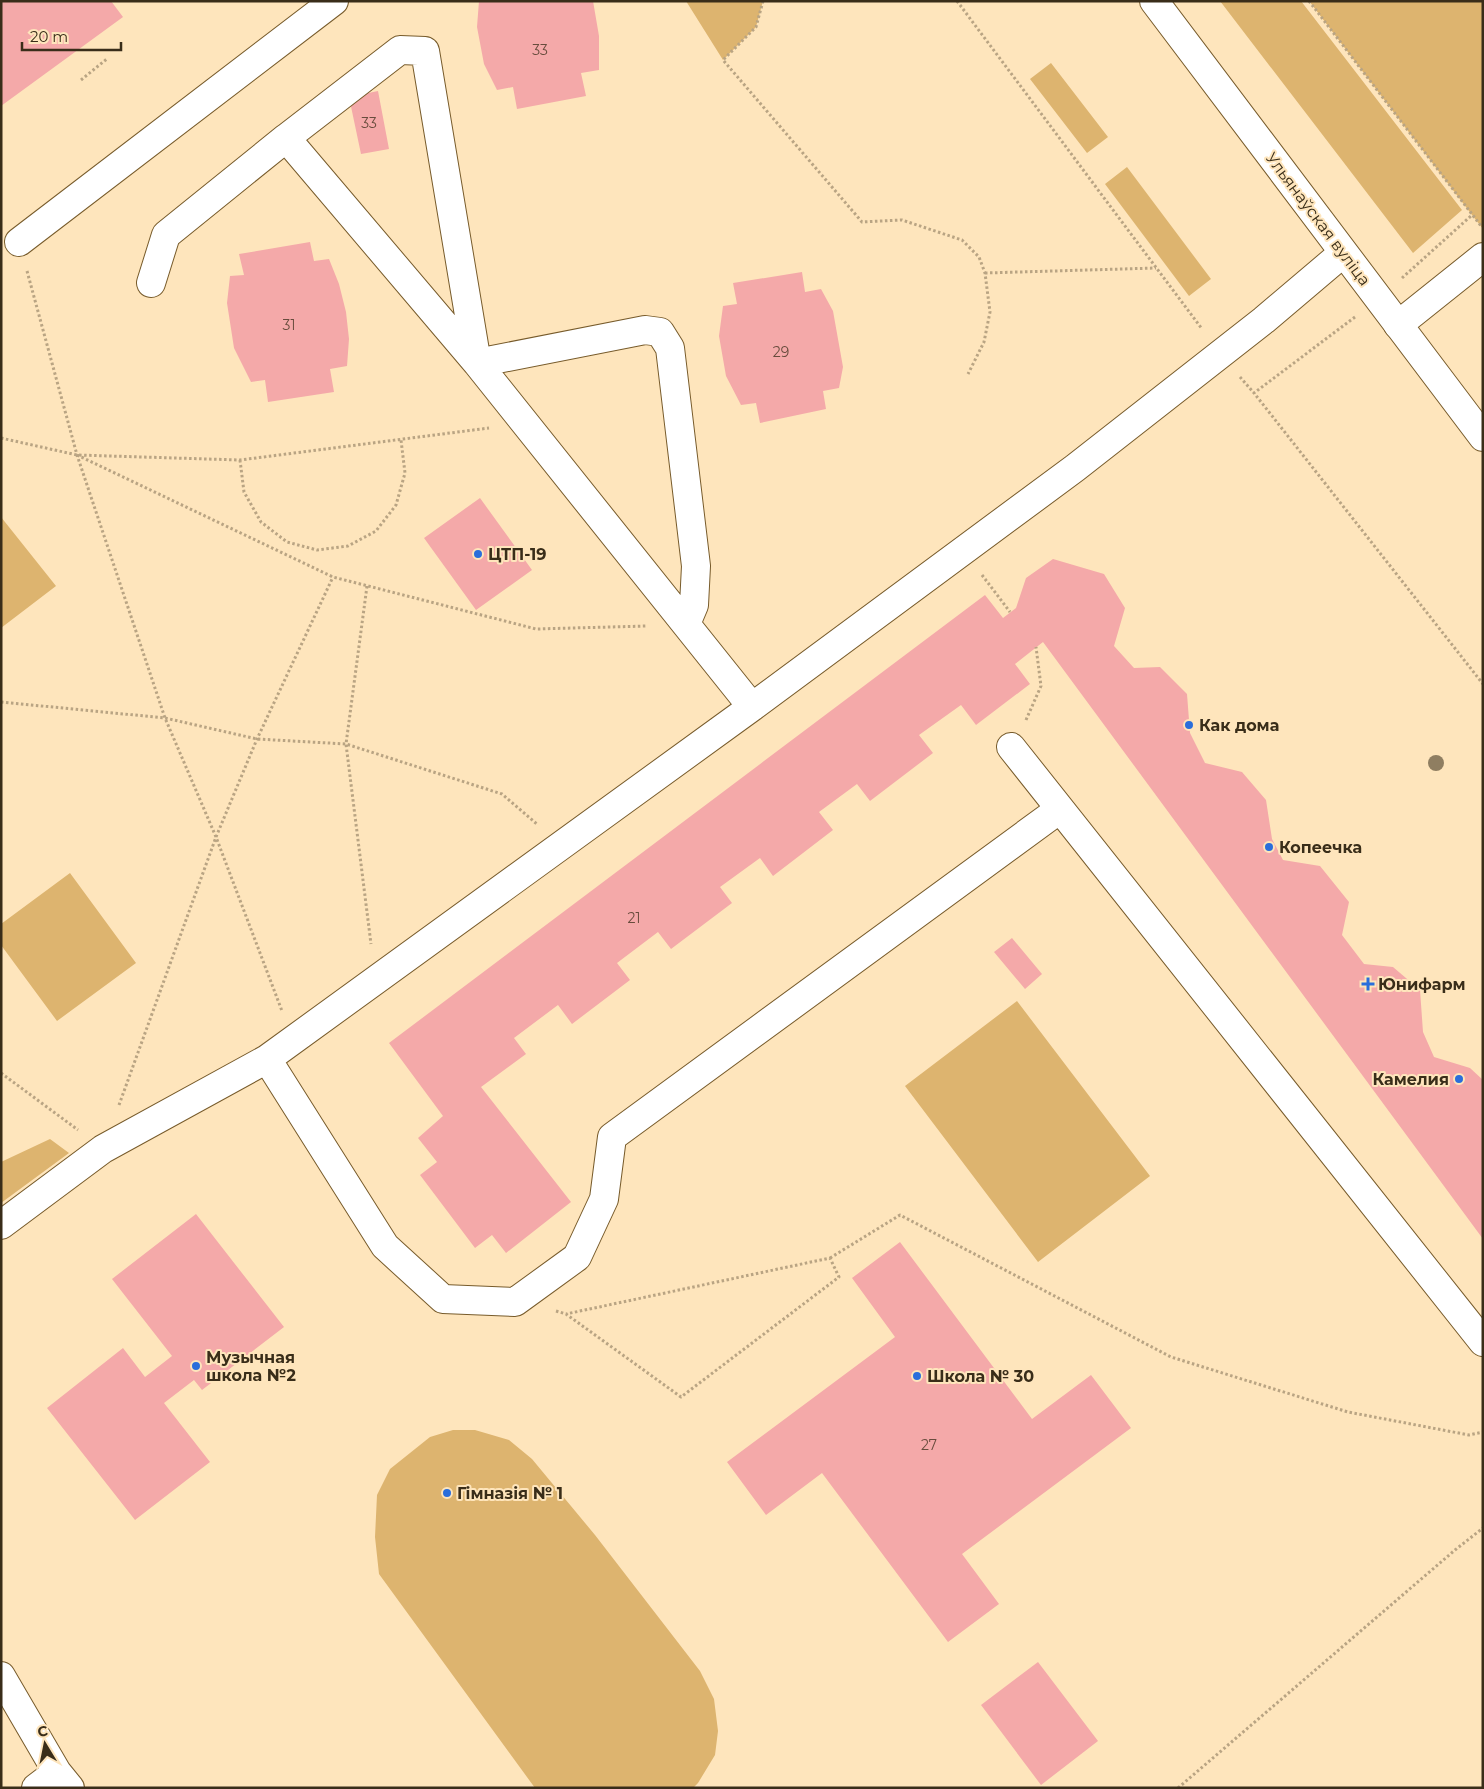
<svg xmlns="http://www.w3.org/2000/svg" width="1484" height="1789" font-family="Montserrat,sans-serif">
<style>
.green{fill:#ddb46f}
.building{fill:#f4a9a9}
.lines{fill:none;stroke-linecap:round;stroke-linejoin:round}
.minor-casing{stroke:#775b2b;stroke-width:30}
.major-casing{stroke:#775b2b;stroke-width:30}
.path{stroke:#b9a483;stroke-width:3;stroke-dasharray:2.5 2.5;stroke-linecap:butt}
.minor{stroke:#fff;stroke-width:28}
.major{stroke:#fff;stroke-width:28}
.tree{fill:#8f7e61}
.poi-dot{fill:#2a6edb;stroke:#fee5bc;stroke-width:2}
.labels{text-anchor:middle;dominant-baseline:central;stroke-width:4;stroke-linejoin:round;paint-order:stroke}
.number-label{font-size:14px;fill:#684c3d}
.street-label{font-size:16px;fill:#392d19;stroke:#fee5bc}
.poi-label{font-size:16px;font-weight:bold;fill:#392d19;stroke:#fee5bc;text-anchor:start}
</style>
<rect width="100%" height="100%" fill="#fee5bc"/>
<!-- green -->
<path class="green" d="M686,1H763L756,27L723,60Z
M1220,1H1301L1462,210L1413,253Z
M1309,1H1483V229L1472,215Z
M1051,63L1108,137L1087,153L1030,79Z
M1127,167L1211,279L1189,296L1105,184Z
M1,517L56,586L1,628Z
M70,873L136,963L57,1021L1,945V924Z
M1017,1001L1150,1176L1038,1262L905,1086Z
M50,1139L69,1153L1,1203V1162Z
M453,1430H475L509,1440L532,1459L595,1535L700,1671L714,1699L718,1731L715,1755L698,1783L693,1788H535L379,1574L375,1537L377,1495L390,1469L430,1437Z"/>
<!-- building -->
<path class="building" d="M1,1H111L123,17L1,106Z
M479,1H593L599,36V70L581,73L586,96L517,109L513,87L497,90L484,64L477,27Z
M378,91L389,149L361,154L349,97Z
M310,242L314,261L329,259L339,284L346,312L349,339L347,366L330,369L334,392L268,402L265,380L251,382L234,348L227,303L230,276L244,275L239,254Z
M802,272L805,292L821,289L833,311L843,367L839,388L823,391L826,409L760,423L756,403L741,405L726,376L719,336L723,306L737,304L733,283Z
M480,498L532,570L476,610L424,538Z
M1053,559L1104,574L1125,608L1114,646L1134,668L1160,667L1187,694L1190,733L1205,763L1242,772L1266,800L1272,839L1283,860L1320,866L1349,902L1342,935L1364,964L1393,967L1420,990L1423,1032L1434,1057L1470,1068L1483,1080V1239L1043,642L1015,664L1030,684L976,725L961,705L919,735L933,753L870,801L857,784L819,812L833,830L773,876L760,858L720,887L732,903L671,949L658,932L617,963L630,980L572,1024L558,1005L514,1038L526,1054L481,1087L571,1202L506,1253L492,1235L475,1248L420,1175L437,1162L418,1138L443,1116L389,1043L985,595L1003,618L1016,608L1026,578Z
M1012,938L1042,974L1025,989L994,952Z
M196,1214L284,1327L202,1390L194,1380L164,1403L210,1462L135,1520L47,1408L123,1348L145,1377L172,1356L112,1279Z
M900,1242L1032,1419L1091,1375L1131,1428L962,1554L999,1604L948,1642L822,1473L766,1515L727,1462L895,1337L852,1278Z
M1038,1662L1098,1741L1041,1785L981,1705Z"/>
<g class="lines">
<defs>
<path id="minor" d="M286,138L477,363L752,707
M19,242L334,1
M151,283L166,235L286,138L400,50L425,51L477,363L645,330L660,332L670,348L696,566L694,605L686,624
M1398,325L1483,257
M1011,747L1483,1342
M267,1059L385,1246L443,1299L515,1302L577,1257L604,1199L612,1137L1060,809
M1,1225L103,1149L267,1059L752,707L1075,468L1264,320L1343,253
M1,1676L57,1772L70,1788
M36,1788L57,1772"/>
<path id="major" d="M1154,1L1483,437"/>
</defs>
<!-- minor casing -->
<use href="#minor" class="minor-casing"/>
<!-- major casing -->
<use href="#major" class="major-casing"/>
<!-- path -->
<path class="path" d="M763,1L756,27L723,60L862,222L902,220L962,240L979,257L985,273L990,312L984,342L968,374
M957,1L1202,329
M1309,1L1481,226
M81,80L108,58
M27,271L77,455L165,718L216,837L282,1011
M985,273L1156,268
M1402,278L1472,215
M1355,317L1254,393L1483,684
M1240,377L1254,393
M1,438L77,455L240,460L489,428
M77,455L333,577L536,629L647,626
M240,460L244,492L261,522L287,542L317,550L348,546L376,531L396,505L405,473L401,440
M982,575L1010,612
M367,586L346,744L371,944
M1,702L165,718L257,739L346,744L502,794L538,825
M1026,720L1041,686L1036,647
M1,1073L78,1130
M119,1105L216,837L257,739L333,577
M830,1258L900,1215L1171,1357L1348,1412L1469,1435L1483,1432
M556,1311L566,1314L681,1397L839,1277L830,1258L566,1314
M1178,1788L1455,1550L1483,1528"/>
<!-- minor -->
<use href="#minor" class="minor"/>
<!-- major -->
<use href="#major" class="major"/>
</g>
<!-- trees -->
<circle class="tree" cx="1436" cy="763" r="8"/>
<!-- markers -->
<g class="poi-dot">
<circle cx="478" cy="554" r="5"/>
<circle cx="1189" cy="725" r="5"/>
<circle cx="1269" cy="847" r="5"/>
<path d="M1365.5 976.5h5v5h5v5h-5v5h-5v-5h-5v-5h5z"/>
<circle cx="1459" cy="1079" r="5"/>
<circle cx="196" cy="1366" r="5"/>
<circle cx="917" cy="1376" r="5"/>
<circle cx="447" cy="1493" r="5"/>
</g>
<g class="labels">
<!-- number labels -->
<g class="number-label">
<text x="540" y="50">33</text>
<text x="369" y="123">33</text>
<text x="289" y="325">31</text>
<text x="781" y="352">29</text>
<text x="634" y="918">21</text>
<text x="929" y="1445">27</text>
</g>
<!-- street labels -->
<g class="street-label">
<text transform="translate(1318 219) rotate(53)">Ульянаўская вуліца</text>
</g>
<!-- poi labels -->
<g class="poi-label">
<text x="488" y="554">ЦТП-19</text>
<text x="1199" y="725">Как дома</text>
<text x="1279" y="847">Копеечка</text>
<text x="1378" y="984">Юнифарм</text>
<text x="1449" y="1079" text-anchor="end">Камелия</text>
<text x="206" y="1357">Музычная<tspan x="206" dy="18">школа №2</tspan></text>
<text x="927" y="1376">Школа № 30</text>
<text x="457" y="1493">Гімназія № 1</text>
</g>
</g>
<!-- border -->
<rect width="1484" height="1789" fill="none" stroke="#392d19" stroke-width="5"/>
<!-- north arrow -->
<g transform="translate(45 1744) rotate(350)" stroke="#fee5bc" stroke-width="4" paint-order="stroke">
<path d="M0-4L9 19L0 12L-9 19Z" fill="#392d19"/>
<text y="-8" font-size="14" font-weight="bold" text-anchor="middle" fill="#392d19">С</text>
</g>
<!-- scale -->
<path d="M22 42v8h99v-8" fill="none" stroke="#392d19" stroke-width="2.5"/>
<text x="30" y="42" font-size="15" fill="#392d19" stroke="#fee5bc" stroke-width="4" paint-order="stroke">20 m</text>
</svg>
